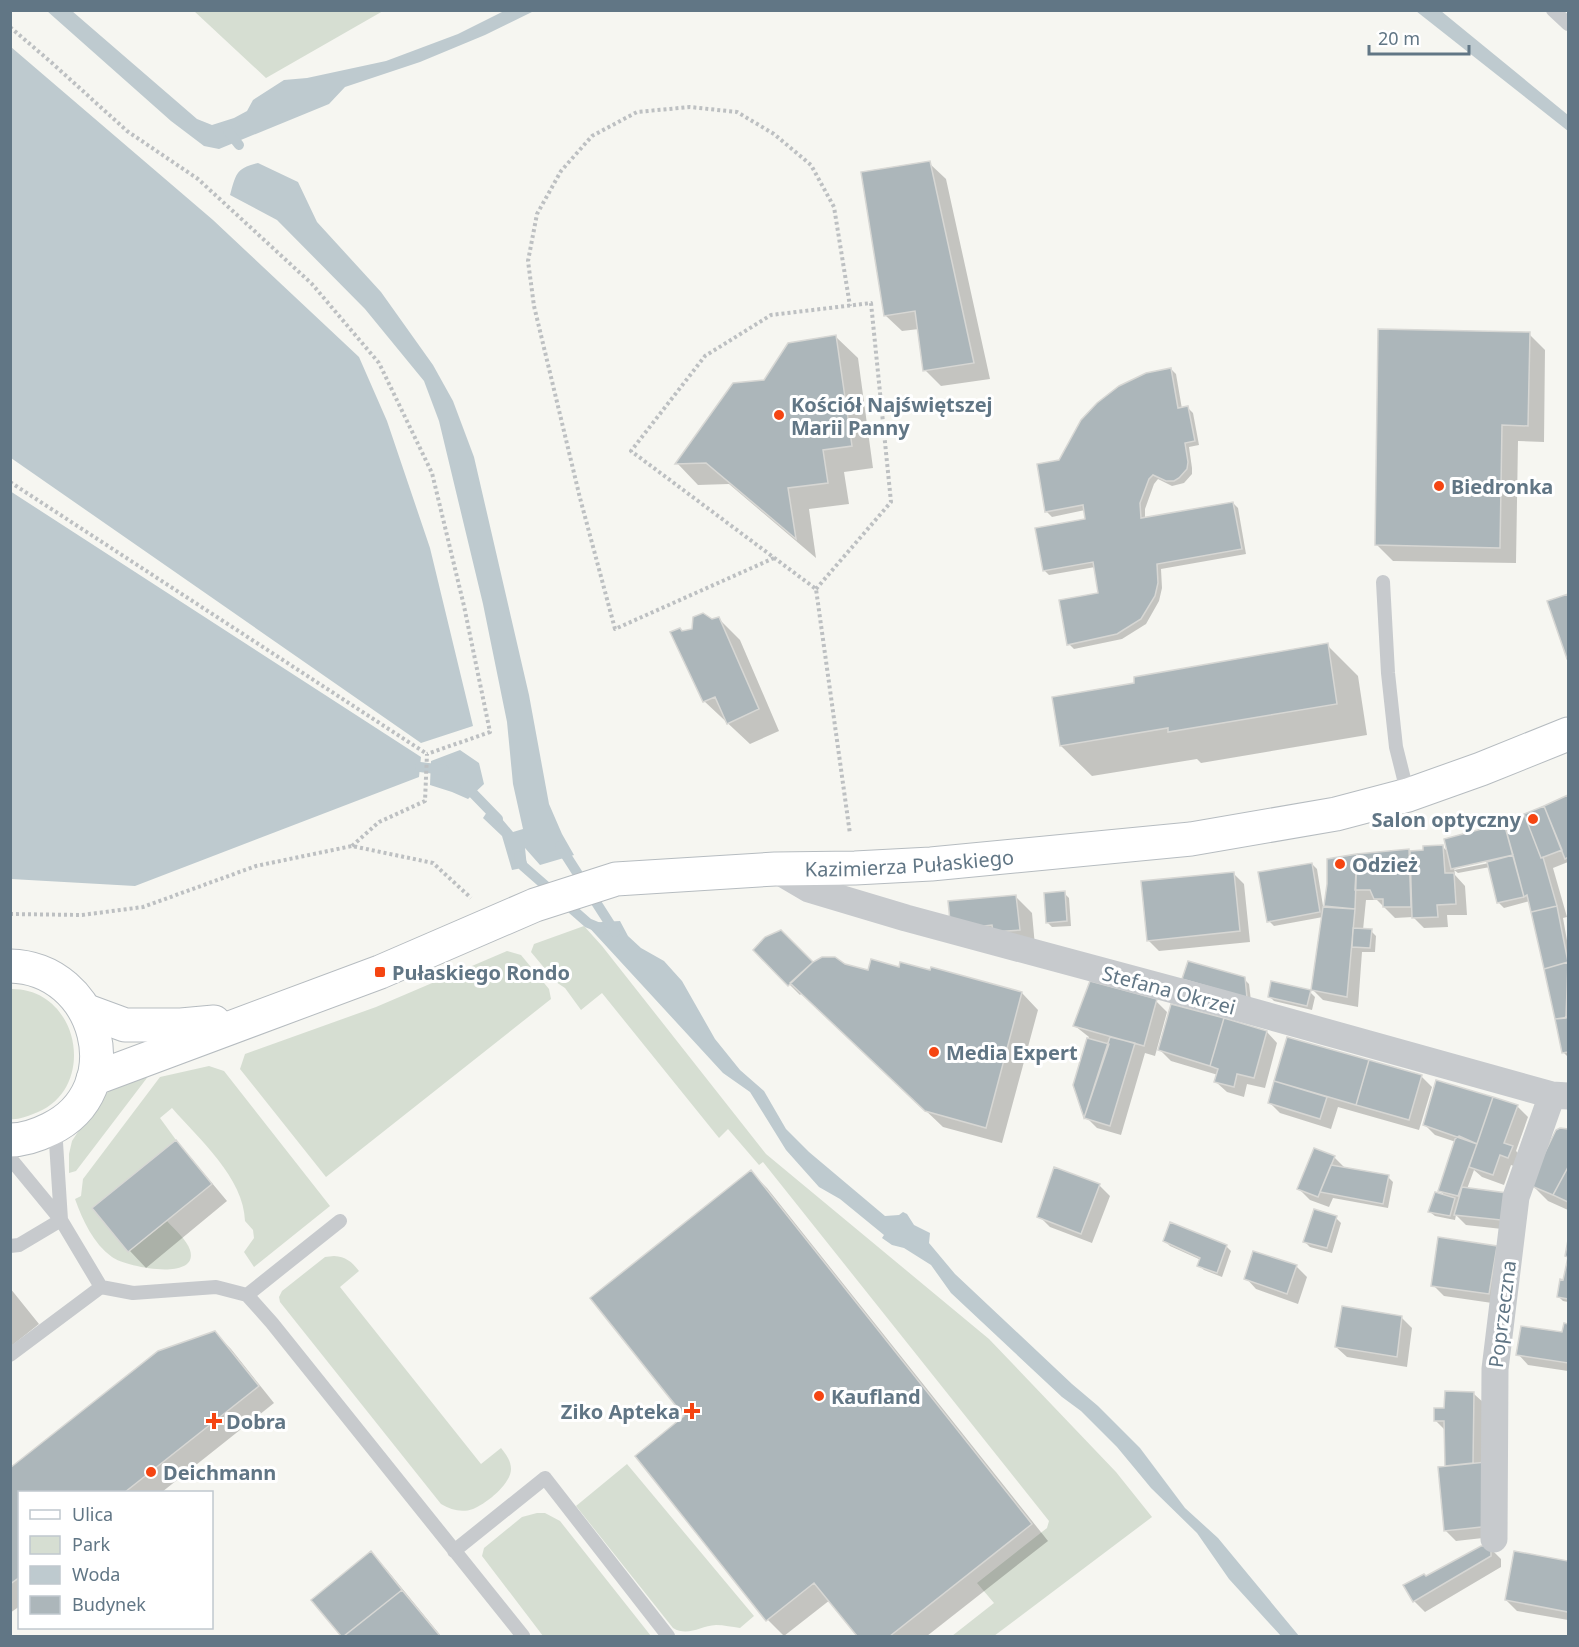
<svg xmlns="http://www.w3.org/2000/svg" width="1579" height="1647" font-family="'Noto Sans',sans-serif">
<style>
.green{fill:#d6ded2}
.water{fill:#becacf}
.shadow{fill:#0003}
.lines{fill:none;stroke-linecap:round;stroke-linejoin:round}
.stream{stroke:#becacf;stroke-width:10}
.building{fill:#acb6ba;stroke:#d7d7d4;stroke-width:1.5}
.secondary-casing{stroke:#b6bcc0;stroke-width:35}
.path{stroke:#bdc0c2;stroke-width:4;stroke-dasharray:3 3;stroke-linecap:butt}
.service{stroke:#c7cacd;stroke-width:14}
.minor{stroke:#c7cacd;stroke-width:27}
.secondary{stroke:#fff;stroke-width:33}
.poi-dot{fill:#f54512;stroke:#fff;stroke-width:2}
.labels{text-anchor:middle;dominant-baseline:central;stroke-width:6;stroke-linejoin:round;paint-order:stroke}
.poi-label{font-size:20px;font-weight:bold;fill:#617685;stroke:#fff;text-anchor:start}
.street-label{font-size:20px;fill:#617685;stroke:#fff}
</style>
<rect width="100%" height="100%" fill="#f6f6f1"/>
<!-- green -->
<path class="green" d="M194,11H383L266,78Z
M584,926L602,946L766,1154L989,1339L1116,1472L1152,1517L994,1636H952L994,1603L977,1583L1047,1528L1049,1521L763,1162L759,1165L728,1129L719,1138L602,993L581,1010L565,988L556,982L531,952L534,944Z
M507,951L521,955L549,989L551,999L326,1177L240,1069L245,1054L376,1007Z
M10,989C81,987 99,1092 33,1114C25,1117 18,1120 10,1119Z
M209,1066L224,1071L330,1206L254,1267L244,1252L254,1238L253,1230L245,1221C244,1178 199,1139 172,1108L160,1118L176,1140L92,1208L128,1252L167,1221C174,1229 187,1240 190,1250C200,1282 125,1267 112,1257C93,1243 83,1221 75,1199L81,1196L83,1179L160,1077Z
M153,1070L76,1171L69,1173V1154L72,1141L100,1098L111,1090Z
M334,1256C346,1257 351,1261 359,1271L340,1287L481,1464L501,1448C506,1454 511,1461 511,1469C511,1484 486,1504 473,1509C462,1513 451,1510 441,1504L280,1302L279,1297L282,1291L325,1257Z
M627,1464L754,1616L740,1628C732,1627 724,1625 716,1625C700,1626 688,1637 673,1628L576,1506Z
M537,1513H545L560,1521L651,1636H543L482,1556L484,1548L522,1517Z"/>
<!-- water -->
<path class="water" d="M47,11H72L197,119L212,125L234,118L247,111L253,100L284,80L307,78L386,61L458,34L504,11H534L485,35L420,62L345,87L329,104L219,149L204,146L171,121Z
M1416,11H1441L1568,115V131Z
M11,47L213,220L359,357L387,421L430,548L473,726L421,743L11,458Z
M258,163L298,182L317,222L381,292L433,365L453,401L474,457L529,695L549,804L562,834L574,855L540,865L525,848L527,867L512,870L502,836L483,818L491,806L513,832L523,829L513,784L507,722L483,604L439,421L424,381L365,309L277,220L230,195C236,174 236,168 258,163Z
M10,491L421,757L419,777L135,886L11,879Z
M460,750L479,763L484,784L468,799L452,792L430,785L431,761Z
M620,921L628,936L641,948L664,961L682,981L715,1039L740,1070L764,1091L786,1129L809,1152L885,1216L899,1215L903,1212L907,1214L914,1225L930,1233L929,1243L955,1274L1072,1384L1098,1406L1140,1448L1185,1508L1218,1538L1299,1636H1281L1229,1579L1197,1533L1151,1488L1117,1447L1081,1411L1062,1397L951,1293L931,1265L904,1248L892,1245L882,1238L884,1235L840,1199L819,1187L786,1150L750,1092L723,1073L585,923Z"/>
<!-- shadow -->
<path class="shadow" d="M929,163L946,179L990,379L941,386L925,370L919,329L902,331L885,315Z
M1529,334L1545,350L1544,442L1518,441L1516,563L1393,561L1377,545Z
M836,337L858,358L873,468L844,472L849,504L809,509L816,558L729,484L698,485L677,463L765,381Z
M1171,369L1176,374L1182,409L1188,408L1193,413L1199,445L1189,447L1192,468V474L1184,483L1172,486L1158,479L1154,484L1145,509V519L1233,503L1238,508L1246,554L1161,569L1162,588L1159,601L1146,624L1122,639L1074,649L1069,644L1100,594L1095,567L1049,575L1044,570L1087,520L1085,510L1052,517L1047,512L1060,462Z
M1568,595V658L1549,602Z
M719,619L740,640L779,731L750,744L704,701L683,632Z
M1327,645L1358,676L1367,735L1201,763L1197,759L1092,776L1061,746L1136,684Z
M1568,796V866V862L1553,868L1567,917L1563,918L1568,946V1057L1564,1053L1530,901L1504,908L1499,903L1490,867L1458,873L1454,870L1494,862V859L1454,867L1455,875L1465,886L1467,915H1447L1448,927L1424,928L1413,917L1395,918L1377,900H1366L1363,930L1371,931L1376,936L1375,952H1362L1358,1007L1323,1000L1312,989L1323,917L1274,926L1269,921L1312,864L1317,869L1324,912L1329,884V860L1385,851L1425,852L1442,846L1449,853L1505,824Z
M1233,873L1244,884L1250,942L1159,951L1148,940Z
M1064,893L1069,898L1071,926L1052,927L1047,922Z
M1016,897L1032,913L1035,946L968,937Z
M755,950L812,964L844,965L869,972L900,969L1022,993L1038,1010L1002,1143L943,1127L802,993L800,995Z
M1244,979L1249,984L1251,1001L1189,984Z
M1310,992L1315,997L1312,1010L1274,1001L1269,996Z
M1156,1001L1167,1012L1155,1056L1145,1053L1121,1135L1097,1128L1086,1117L1074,1085L1089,1037L1075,1026Z
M1267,1032L1277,1043L1265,1088L1247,1084L1244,1097L1227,1092L1216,1082L1218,1075L1171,1061L1160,1050Z
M1288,1039L1421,1076L1432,1087L1419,1130L1338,1107L1331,1129L1280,1113L1270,1103Z
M1517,1106L1528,1117L1516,1151L1523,1158L1519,1168L1511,1165L1504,1185L1482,1177L1474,1170L1467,1189L1511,1230L1466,1225L1456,1215L1455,1220L1435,1216L1430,1212L1447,1197L1440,1191L1456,1142L1435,1135L1424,1124Z
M1565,1129L1568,1131V1210L1548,1201L1531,1184Z
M176,1142L192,1159L227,1201L146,1268L130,1251L94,1209Z
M1334,1157L1345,1168L1388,1177L1393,1182L1388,1208L1333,1198L1329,1207L1310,1200L1299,1189Z
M751,1172L767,1188L1048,1541L927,1636H859L830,1600L784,1636L768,1620L637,1456L686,1417Z
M1099,1185L1110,1196L1092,1243L1050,1227L1039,1216Z
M1336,1218L1341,1223L1332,1253L1310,1247L1305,1242Z
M1165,1241L1226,1246L1231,1251L1222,1277L1204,1270L1199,1265L1201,1260L1170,1246Z
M1496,1247L1499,1304L1444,1296L1433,1285Z
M1568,1263V1302L1563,1301L1558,1296L1565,1282Z
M1296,1266L1307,1277L1298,1304L1256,1289L1246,1278Z
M10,1288L39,1324L10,1347Z
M1401,1317L1412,1328L1407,1367L1347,1357L1336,1347Z
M1565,1325H1568V1371L1528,1365L1518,1354L1564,1334Z
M215,1333L231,1349L274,1403L162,1492H20V1606L10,1613V1470Z
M1474,1394L1485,1404L1501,1536L1456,1541L1445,1530L1446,1431L1436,1421Z
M1490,1548L1501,1559V1567L1425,1612L1414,1601L1425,1578Z
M371,1553L387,1570L441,1636H343L313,1600Z
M1515,1553L1568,1563V1620L1517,1611L1506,1600Z"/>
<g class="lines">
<!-- stream -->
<path class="stream" d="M228,131L239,145
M420,767L444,770
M465,785L498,819
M560,846L615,932
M519,856L523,866L588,923L600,928"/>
</g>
<!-- building -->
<path class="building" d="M930,161L974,363L923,371L915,311L884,316L861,172Z
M1378,329L1530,332L1528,426L1502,425L1500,548L1375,545Z
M836,335L852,446L823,450L828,483L788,488L796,539L706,463L675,464L733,383L764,380L788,343Z
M1171,368L1178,408L1188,406L1195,441L1185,443L1188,462L1187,469L1179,478L1174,481H1166L1153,475L1149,479L1140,503L1141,518L1233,502L1242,549L1157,564L1158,583L1155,596L1141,619L1117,634L1067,645L1059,600L1098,593L1093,562L1043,571L1035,528L1085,519L1083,505L1045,512L1037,464L1059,460L1081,420L1097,403L1119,386L1146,373Z
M1568,594V659H1567L1547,601Z
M703,613L712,619L719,617L759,709L727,724L715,697L703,702L670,632L680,628L682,631L692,629L693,617Z
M1328,643L1337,704L1168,732V728L1060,746L1052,697L1134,683V677Z
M1568,795V857L1565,859L1544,806Z
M1544,806L1562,850L1541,858L1524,814Z
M1524,814L1541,858L1543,857L1557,906L1531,912L1527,895L1524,897L1504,823Z
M1504,823L1513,855L1451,869L1444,839Z
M1443,845L1445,873H1454L1456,904L1437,905L1438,917L1412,918L1410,851L1423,850V846Z
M1409,849L1411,907H1383V899H1374L1370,890H1355L1357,854Z
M1357,854L1355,909L1324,906L1327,884V859Z
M1513,855L1524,897L1497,903L1487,862Z
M1312,863L1320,912L1267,922L1258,872Z
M1234,872L1240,931L1147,941L1141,881Z
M1065,891L1067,921L1046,923L1044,893Z
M1016,895L1020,930L993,932L992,925L975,927L950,921L948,901Z
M1557,906L1568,962L1544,969L1531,912Z
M1323,907L1355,909L1347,997L1311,990Z
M1353,928L1372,929L1370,948L1352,947Z
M781,930L813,962L788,986L753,950L765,937Z
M822,957H835L845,964L868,970L871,959L899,967L900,962L930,970L931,967L1022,992L986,1128L925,1111L790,983L813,962Z
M1188,961L1245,977L1247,998L1182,979Z
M1568,962L1566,1018L1555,1019L1544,969Z
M1090,981L1157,999L1144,1046L1073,1026Z
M1271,981L1311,990L1307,1006L1268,997Z
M1171,1004L1224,1018L1210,1066L1158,1050Z
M1568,1017V1052L1562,1053L1555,1019Z
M1224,1018L1267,1031L1254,1078L1237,1074L1234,1087L1214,1082L1218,1069L1210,1066Z
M1110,1037L1135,1043L1110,1126L1084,1118Z
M1287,1037L1369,1060L1356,1105L1274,1081Z
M1087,1038L1109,1044L1084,1118L1073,1085Z
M1369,1060L1422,1075L1409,1120L1356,1105Z
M1436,1080L1493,1097L1477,1144L1423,1125Z
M1274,1081L1327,1097L1320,1119L1268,1103Z
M1493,1097L1518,1105L1504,1143L1513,1146L1508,1158L1500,1155L1493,1175L1469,1167Z
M1560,1128L1568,1129V1167L1553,1195L1529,1185L1556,1130Z
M1459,1136L1477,1144L1458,1196L1438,1191L1455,1139Z
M176,1140L212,1184L128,1252L92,1208Z
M1314,1148L1335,1156L1318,1197L1297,1189Z
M1331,1165L1389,1175L1383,1204L1320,1192Z
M1054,1167L1100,1184L1081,1234L1037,1217Z
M1568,1167V1202L1553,1195Z
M751,1170L1032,1524L890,1636H857L814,1583L766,1621L635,1456L684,1416L590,1298Z
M1462,1187L1507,1193L1501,1220L1454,1215Z
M1435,1192L1455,1198L1450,1216L1428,1212Z
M1314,1209L1337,1216L1327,1248L1303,1242Z
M1170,1222L1227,1245L1217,1273L1197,1266L1200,1258L1163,1241Z
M1438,1237L1497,1246L1489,1294L1431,1286Z
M1568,1240V1299L1557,1297L1560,1279L1563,1280L1568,1257L1565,1256Z
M1253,1251L1297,1265L1287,1294L1244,1279Z
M1342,1306L1402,1316L1397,1357L1335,1347Z
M1564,1323L1568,1324V1363L1516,1355L1521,1326L1562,1332Z
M215,1331L259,1386L125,1492H20V1577L10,1584V1468L158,1351Z
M1445,1391L1474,1392L1473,1463L1445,1466L1444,1421H1434V1408H1444Z
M1486,1462L1491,1526L1444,1531L1438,1467Z
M1481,1546H1491V1556L1413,1602L1403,1585L1424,1574L1426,1576Z
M371,1551L402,1590L344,1636H341L311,1600Z
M1514,1551L1568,1561V1612L1505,1600Z
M402,1590L440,1636H344Z"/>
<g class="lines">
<defs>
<g id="secondary">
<path d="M10,966C99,968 131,1090 50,1129C38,1135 24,1140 10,1140"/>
<path d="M87,1011L125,1025H181L214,1022"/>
<path id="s1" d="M93,1079L380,972L535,905L616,879L775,869L855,868L931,864L1191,839L1336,814L1408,795L1481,769L1568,734"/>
</g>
</defs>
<!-- secondary casing -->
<use href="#secondary" class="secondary-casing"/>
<!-- path -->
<path class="path" d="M10,27L52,63L127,131L198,179L312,284L379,363L432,473L464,606L490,732L427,754
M10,482L427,754
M774,558L615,629L580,498L534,306L528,261L537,214L561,171L592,136L637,112L690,107L737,112L774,134L811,165L834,207L850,306
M816,589L891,502L871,303L771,315L705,356L631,451L816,589L850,834
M352,846L379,822L425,801L427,754
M10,914L82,915L143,907L256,866L352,846L433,863L471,898"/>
<!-- service -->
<path class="service" d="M1553,10L1568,24
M1383,582L1388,673L1396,747L1408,795
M55,1127L61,1220
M10,1158L61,1220L101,1287L133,1293L216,1287L247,1295L272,1323L523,1636
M10,1246L19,1245L61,1220
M247,1295L340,1221
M10,1355L101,1287
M454,1551L545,1478L668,1636"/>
<!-- minor -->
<path class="minor" d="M775,869L809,889L906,918L1218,1002L1552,1095L1568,1096
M1494,1539L1495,1369L1516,1197L1552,1095"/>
<!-- secondary -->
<use href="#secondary" class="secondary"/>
</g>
<!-- markers -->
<g class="poi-dot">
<circle cx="779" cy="415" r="6"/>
<circle cx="1439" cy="486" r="6"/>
<circle cx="1533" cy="819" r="6"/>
<circle cx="1340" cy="864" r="6"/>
<rect x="374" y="966" width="12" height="12" rx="3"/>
<circle cx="934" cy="1052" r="6"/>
<circle cx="819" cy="1396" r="6"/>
<path d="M689 1402h6v6h6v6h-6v6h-6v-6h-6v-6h6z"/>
<path d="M211 1412h6v6h6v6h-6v6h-6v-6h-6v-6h6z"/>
<circle cx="151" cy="1472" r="6"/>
</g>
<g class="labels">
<!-- poi labels -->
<g class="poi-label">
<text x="791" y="404">Kościół Najświętszej<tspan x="791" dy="23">Marii Panny</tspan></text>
<text x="1451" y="486">Biedronka</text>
<text x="1521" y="819" text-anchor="end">Salon optyczny</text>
<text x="1352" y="864">Odzież</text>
<text x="392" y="972">Pułaskiego Rondo</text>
<text x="946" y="1052">Media Expert</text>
<text x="831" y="1396">Kaufland</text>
<text x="680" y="1411" text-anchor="end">Ziko Apteka</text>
<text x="226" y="1421">Dobra</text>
<text x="163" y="1472">Deichmann</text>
</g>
<!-- street labels -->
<g class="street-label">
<text stroke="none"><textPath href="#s1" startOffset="854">Kazimierza Pułaskiego</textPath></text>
<text transform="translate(1169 990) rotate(15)">Stefana Okrzei</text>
<text transform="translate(1502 1314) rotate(-83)">Poprzeczna</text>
</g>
</g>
<!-- border -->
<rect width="1579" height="1647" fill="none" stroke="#617685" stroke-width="24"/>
<!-- legend -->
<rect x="18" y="1491" width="195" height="138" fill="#ffffff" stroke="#c0c8ce" stroke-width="1.5"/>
<rect x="30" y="1510" width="30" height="9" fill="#ffffff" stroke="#c0c8ce" stroke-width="1.5"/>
<text x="72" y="1521" font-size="18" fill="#617685">Ulica</text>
<rect x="30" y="1536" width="30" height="18" fill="#d6ded2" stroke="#c0c8ce" stroke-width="1.5"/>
<text x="72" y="1551" font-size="18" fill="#617685">Park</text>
<rect x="30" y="1566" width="30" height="18" fill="#becacf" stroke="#c0c8ce" stroke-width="1.5"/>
<text x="72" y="1581" font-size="18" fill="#617685">Woda</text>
<rect x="30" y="1596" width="30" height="18" fill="#acb6ba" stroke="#c0c8ce" stroke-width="1.5"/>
<text x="72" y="1611" font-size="18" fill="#617685">Budynek</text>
<!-- scale -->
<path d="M1369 45v9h100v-9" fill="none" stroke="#617685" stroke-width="3"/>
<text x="1378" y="45" font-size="18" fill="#617685" stroke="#ffffff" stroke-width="4.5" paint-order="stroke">20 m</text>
</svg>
